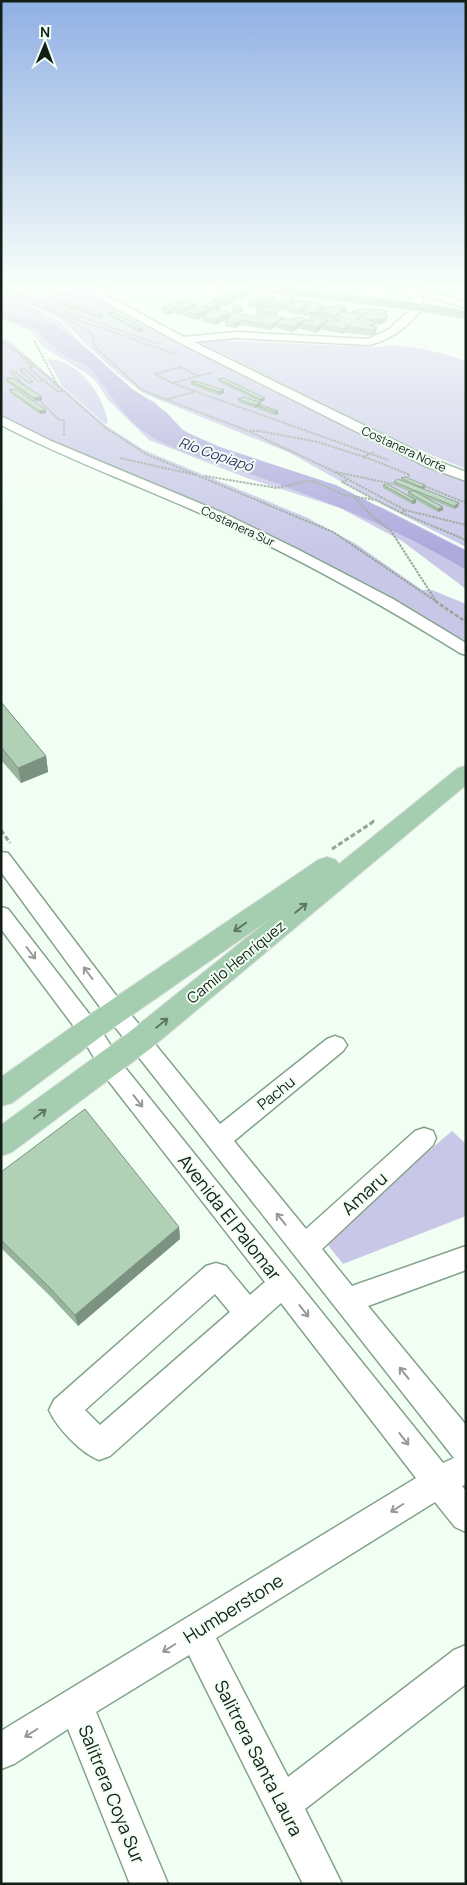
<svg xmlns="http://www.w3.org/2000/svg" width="467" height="1885" font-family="Manrope,sans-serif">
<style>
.green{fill:#c8c7e8}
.water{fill:#ada9dd}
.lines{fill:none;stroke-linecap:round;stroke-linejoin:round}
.minor-casing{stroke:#84a38b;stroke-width:3}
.major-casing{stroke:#d9dbda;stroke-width:2}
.highway-casing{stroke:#d9dbda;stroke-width:2}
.path-far2{stroke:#97a499;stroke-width:2;stroke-dasharray:2.5 1;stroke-linecap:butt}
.path-far1{stroke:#97a499;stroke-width:2.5;stroke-dasharray:4 2;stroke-linecap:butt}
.path{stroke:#97a499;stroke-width:3;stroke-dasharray:5 2.5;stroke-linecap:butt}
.minor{fill:#fff;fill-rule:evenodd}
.major{fill:#a4ceaf;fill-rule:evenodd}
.highway{fill:#67ae79;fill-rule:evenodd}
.wall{fill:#98b49d;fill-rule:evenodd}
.shaded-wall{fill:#7c9280}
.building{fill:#b1d1b7;stroke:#7c9280}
.oneway{stroke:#5c7662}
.oneway2{stroke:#959a96}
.labels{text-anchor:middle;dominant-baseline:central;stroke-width:4;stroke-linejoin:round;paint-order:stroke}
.far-street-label{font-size:12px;fill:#131f16;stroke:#f1fef3}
.far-water-label{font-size:14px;font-style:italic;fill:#392e6c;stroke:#f1fef3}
.street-label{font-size:15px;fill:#131f16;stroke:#f1fef3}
.near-street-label{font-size:18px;fill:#131f16;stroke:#f1fef3}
</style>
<rect width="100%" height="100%" fill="#f1fef3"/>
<!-- green -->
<path class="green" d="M1,287H9L40,298L82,287L252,381L369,439L466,480V547L383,505L290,453L145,394C125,380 106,364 89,347C78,337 71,326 58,318C41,307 20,302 1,296Z
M1,296L32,307L59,321L89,351L134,391L155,402L179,429L219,449L383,508L466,550V589L402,541L340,508L247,478L149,440L108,400L97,383L89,375L43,347L31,331L1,319Z
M1,337L11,342L105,425L144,450L308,518L356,544L422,590H432L466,604V641L367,586L1,418Z
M208,340L378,347C399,342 446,352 466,362V469L407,445L198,342Z
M47,359C78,359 104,395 108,423L105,424L62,386Z
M452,1131L466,1144V1216L343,1264L324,1240Z"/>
<!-- water -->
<path class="water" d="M1,311L54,324L89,350L131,388L166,412L183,430L195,436L220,447L336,485L466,551V570C398,528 323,500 248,473C213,460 174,453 143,431C121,415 109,390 91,370C85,363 74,361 65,356C55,350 49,341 40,333C30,324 14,322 1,319Z"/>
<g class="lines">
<defs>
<path id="minor" d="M95,287H109L102,293L184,337L235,332L368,339L389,329L414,307L412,299L404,294L384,289L383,287L403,288V287H416L466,302V308L415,293L421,297L424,307C410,325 391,340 369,345L235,338L194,342L435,460L466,472V481L425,466L178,342L94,296L92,294Z
M316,287H326L336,295L331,298Z
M1,416L51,441L223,513L297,549L393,599L466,643V655L460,653C381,604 299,558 213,519C143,487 70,461 1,425Z
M1,852L8,853L124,1006L220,1124L327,1039L335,1036L343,1039L347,1045L343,1051L234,1141L306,1229L415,1131L424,1128L433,1131L436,1138L433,1145L322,1249L352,1286L466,1246V1270L368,1306L466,1425V1484L462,1486L466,1491V1532L455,1527L435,1502L216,1638L288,1777L454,1650L466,1645V1684L305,1809L342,1884H303L189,1655L96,1712L168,1884H130L68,1729L14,1764L1,1769V1731L416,1478L281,1303L110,1456L99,1460C81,1453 57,1428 49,1410L54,1400L206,1266L216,1263L226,1266L250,1295L265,1282L107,1079L81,1036L1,929V907L8,909L97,1024L123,1065L443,1463L454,1458L108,1018L1,872ZM215,1294L230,1312L100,1425L85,1410Z"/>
<path id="major" d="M466,766V785L150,1049L12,1152L1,1156V1125L128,1033L270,919L99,1038L12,1103L1,1106V1077L79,1022L318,860L327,857L336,860L339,864L458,768Z"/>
<path id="highway" d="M253,287H285L419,303L466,311V319L419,311L259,291Z"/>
</defs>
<!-- minor casing -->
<use href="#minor" class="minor-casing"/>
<!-- major casing -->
<use href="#major" class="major-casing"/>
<!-- highway casing -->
<use href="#highway" class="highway-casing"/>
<!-- path-far2 -->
<path class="path-far2" d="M218,287L239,290
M1,289L159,344
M1,294L55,312
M41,302L83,290
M55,312L91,333L95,347L142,390L248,431L329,469L405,510L402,513L466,540
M61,314L178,355
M1,340L26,358L106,428L146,454L333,532L437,602
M34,340L59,388
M180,367L198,376L172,383L155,374Z
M198,376L214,372
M43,380L59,392L62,391
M172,383L388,460
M20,385H24L11,372L14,371L29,383L33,382L20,370L24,369L38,381L43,380L29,368L32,367L20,356L22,355
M37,398L59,420H64V436
M164,400L194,392
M249,431H259L318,442L373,460L410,475L405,478
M363,457L374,452
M120,458L196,475
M336,472L393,484L396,482
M205,476L277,488L308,481L316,482L344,495L376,500L402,513
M347,480L342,482L372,498
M422,485L466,503
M354,497L373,517L391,531L436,601
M405,510L466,525"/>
<!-- path-far1 -->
<path class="path-far1" d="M435,601L466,622
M371,823L375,820"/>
<!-- path -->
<path class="path" d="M1,830L10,843
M332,849L373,822"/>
<!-- minor -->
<use href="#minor" class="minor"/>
<!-- major -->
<use href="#major" class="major"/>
<!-- highway -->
<use href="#highway" class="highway"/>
</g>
<!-- wall -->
<path class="wall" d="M249,295L224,306L220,305V309L219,310L230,313L257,317L264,316L256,315V310L257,309L248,307V302L276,297V301L326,306V307L347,306V312H345L351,313V312L370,310V311L386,315L387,320L382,324L374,325V327L376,333L373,336L347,333V331L343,334L322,330V328L316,333L300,329V327L292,332L276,328V326L271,330L240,325L235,328L225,326V321L227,319L215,325L202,322V317L197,320L184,316V314L180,315L173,313L168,315L161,313V308L178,303V302L201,308V306L212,302V298ZM287,308V312L299,315L303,312V316L311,317L307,320H306V319H284L276,315L277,314V310L282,311ZM318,315V317L333,320V321H328L316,317Z
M60,302L103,317L99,318L61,305Z
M232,306H243V311L239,313L232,311Z
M108,313L143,328V331L138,332L108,315Z
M6,379L42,400L35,401L7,382Z
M218,379L264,401L260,402L219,382Z
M191,382L224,390V393L219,395L191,385Z
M9,390L46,413L40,414L10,393Z
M238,399L261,403L260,405L278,411V414L274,415L258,409V407L255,408L238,402Z
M401,478L425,485V488L423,489L459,503L458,507L454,509L428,498L443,510L438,512L416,500V503L412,504L383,488V485L408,495V492H411L394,485V482L401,480Z
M1,702L46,756L48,772L21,783L1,760Z
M1,1172L179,1227L180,1239L78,1326L51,1297L1,1248Z"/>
<!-- shaded-wall -->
<path class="shaded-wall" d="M249,290V295L224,306V301Z
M276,297V302L268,303L269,301Z
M295,298V303L282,311V306Z
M264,301V306L259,309V304Z
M311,301V306L305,307V310L299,315V310Z
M198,303V308L184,311V314L180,315V310Z
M220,304V309L210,313V308Z
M243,306V311L239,313V308Z
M326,306V311L318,312V315L314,318V313Z
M347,306V312L335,320V315Z
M176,307L173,308V313L168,315V310Z
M208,309V315L197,320V314Z
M277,309V314L275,317V312Z
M387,311L386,316L388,315L387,320L382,324L374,325V327L369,326L365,320L383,314Z
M230,312V316L227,315V319L215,325V320Z
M103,314V317L99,318V316Z
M284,317V322L276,323V326L271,330V325Z
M306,319V324H301L300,327L292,332V327Z
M328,319V324L323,325L322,328L316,333V327Z
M240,320V325L235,328V323Z
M352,323L348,327L347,331L343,334V329Z
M377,327L376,333L373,336V330Z
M143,328V331L138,332V330Z
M224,390V393L219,395V392Z
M42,397V400L35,401L34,398Z
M265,398L264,401L260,402V399Z
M261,403L260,406L255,408V405Z
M46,410V413L40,414L39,411Z
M278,411V414L274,415L275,412Z
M425,485V488L421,490V487Z
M416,500V503L412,504V501Z
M459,503L458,507L454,509V506Z
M443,507V510L438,512V509Z
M46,756L48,772L21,783L18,768Z
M179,1227L180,1239L78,1326L75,1315Z"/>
<!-- building -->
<path class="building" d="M237,288L249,290L224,301L212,298L223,295Z
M259,295L276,297L269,301H264L259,304L248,302Z
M286,296L295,298L282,306L268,303L273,300L278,301Z
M184,299L198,303L180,310L173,308L176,307L168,310L161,308L174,303L185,304L178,302Z
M65,301L103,314L99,316L60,302Z
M297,301H311L299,310L287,307Z
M211,302L220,304L210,308L201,306Z
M314,303L326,306L314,313L303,311L308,308L305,307Z
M235,304L243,306L239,308L232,306Z
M338,305L347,306L335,315L318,312L324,308Z
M195,306L208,309L197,314L184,311Z
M259,307L277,309L275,312L256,310Z
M362,308L370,310L364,314L351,312Z
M214,309L230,312L215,320L202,317Z
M374,309L387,311L383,314L388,315L383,319L365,320L375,322L369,326L377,327L373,330L348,327L352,323L343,329L323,325L329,320L338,321L340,320L333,319L343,312L362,315L357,319L359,320Z
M113,312L143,328L138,330L108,313Z
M232,312L257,317L270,314L284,317L271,325L240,320L235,323L225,321L231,316L227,315Z
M313,316L328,319L316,327L301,324L305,320L314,321L308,320Z
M297,317L306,319L292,327L276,323L286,318L292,320Z
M13,378L42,397L34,398L6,379Z
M223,378L265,398L260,399L218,379Z
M195,381L224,390L219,392L191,382Z
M16,389L46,410L39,411L9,390Z
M244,397L261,403L255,405L238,399Z
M261,405L278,411L275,412L258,406Z
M405,477L425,485L421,487L401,478Z
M398,479L459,503L454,506L394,482Z
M387,484L416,500L412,501L383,485Z
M414,491L443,507L438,509L408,492Z
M1,702L46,756L18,768L1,747Z
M85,1109L179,1227L75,1315L48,1286L1,1240V1172Z"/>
<!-- one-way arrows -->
<defs><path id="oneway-shaft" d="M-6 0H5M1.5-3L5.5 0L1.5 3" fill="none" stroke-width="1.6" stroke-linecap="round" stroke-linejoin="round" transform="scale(1.25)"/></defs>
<g class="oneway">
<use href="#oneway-shaft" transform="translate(301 908) rotate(-39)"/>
<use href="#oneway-shaft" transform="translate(240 927) rotate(145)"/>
<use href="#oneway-shaft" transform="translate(162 1023) rotate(-39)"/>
<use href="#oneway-shaft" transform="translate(40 1114) rotate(-37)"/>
</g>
<g class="oneway2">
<use href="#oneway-shaft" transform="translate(31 953) rotate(53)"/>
<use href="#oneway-shaft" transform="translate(88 973) rotate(-127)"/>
<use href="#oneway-shaft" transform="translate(138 1101) rotate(52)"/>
<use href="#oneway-shaft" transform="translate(281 1219) rotate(-129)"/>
<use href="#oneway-shaft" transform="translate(304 1311) rotate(52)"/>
<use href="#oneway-shaft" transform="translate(404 1373) rotate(-129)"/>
<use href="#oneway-shaft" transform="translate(404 1439) rotate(52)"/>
<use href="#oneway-shaft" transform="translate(397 1508) rotate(148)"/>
<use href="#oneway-shaft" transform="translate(169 1648) rotate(148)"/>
<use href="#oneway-shaft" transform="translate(31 1733) rotate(148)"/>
</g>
<!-- sky -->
<linearGradient id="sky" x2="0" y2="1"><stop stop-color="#90b0e4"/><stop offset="0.52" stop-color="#f9fffa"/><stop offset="1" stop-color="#f9fffa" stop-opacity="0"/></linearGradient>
<rect width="467" height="550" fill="url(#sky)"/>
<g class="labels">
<!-- far-street labels -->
<g class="far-street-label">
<text transform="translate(404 449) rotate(25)">Costanera Norte</text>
<text transform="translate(238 526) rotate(25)">Costanera Sur</text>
</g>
<!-- far-water labels -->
<g class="far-water-label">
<text transform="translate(216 454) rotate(19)">Río Copiapó</text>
</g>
<!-- street labels -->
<g class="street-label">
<text transform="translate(236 962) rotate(-39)">Camilo Henríquez</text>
<text transform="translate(276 1093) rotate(-39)">Pachu</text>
</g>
<!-- near-street labels -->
<g class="near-street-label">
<text transform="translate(364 1193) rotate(-42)">Amaru</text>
<text transform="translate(230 1217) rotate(52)">Avenida El Palomar</text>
<text transform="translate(233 1608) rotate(-32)">Humberstone</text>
<text transform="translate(259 1758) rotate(63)">Salitrera Santa Laura</text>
<text transform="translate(112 1794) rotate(68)">Salitrera Coya Sur</text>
</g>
</g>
<!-- border -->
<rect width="467" height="1885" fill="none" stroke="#131f16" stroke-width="5"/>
<!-- north arrow -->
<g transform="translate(45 45) rotate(1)" stroke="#f1fef3" stroke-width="4" paint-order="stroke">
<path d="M0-4L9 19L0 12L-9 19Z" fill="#131f16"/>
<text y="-8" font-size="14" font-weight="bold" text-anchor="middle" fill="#131f16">N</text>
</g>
</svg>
